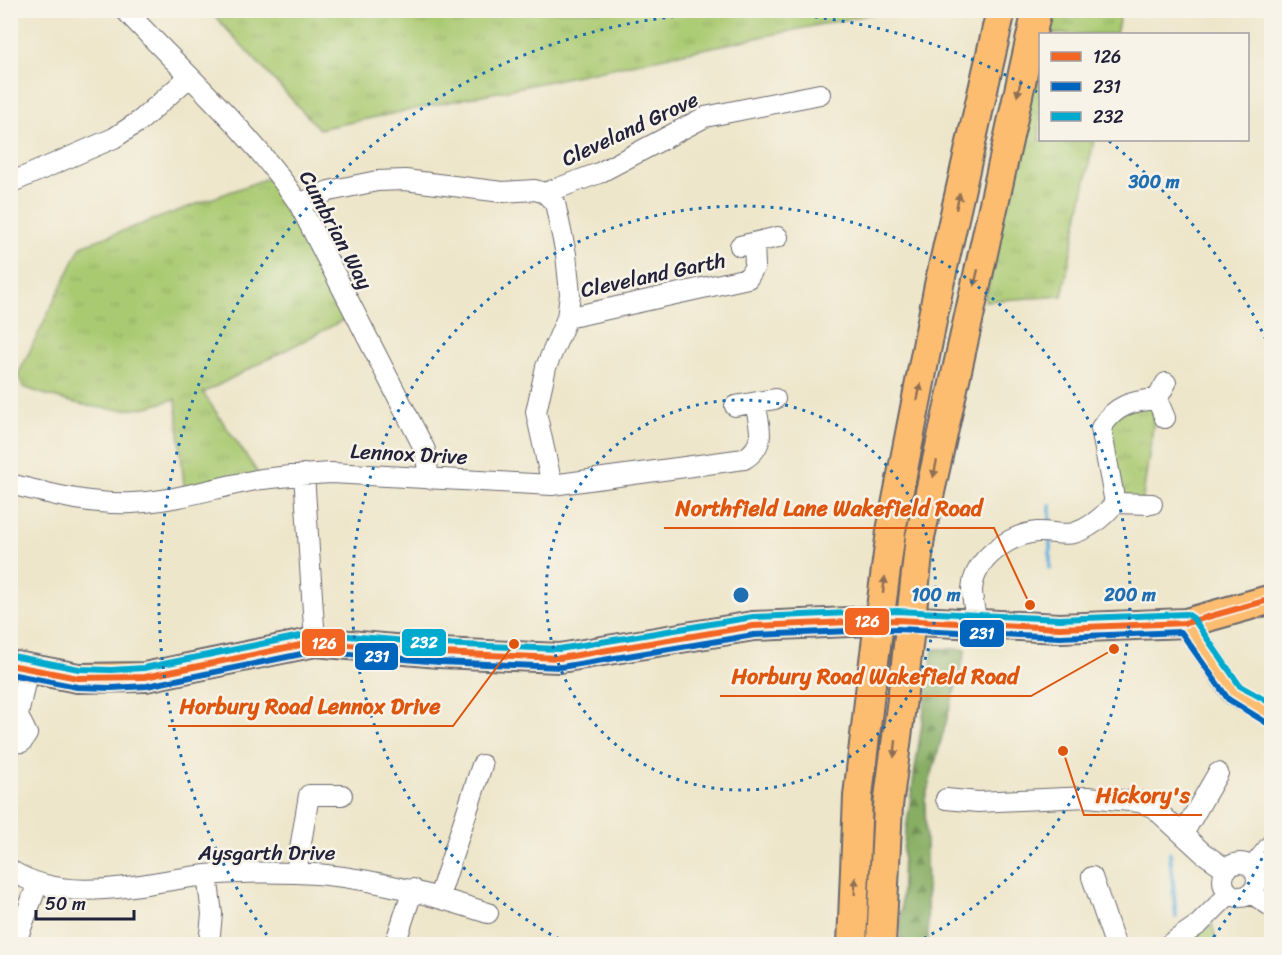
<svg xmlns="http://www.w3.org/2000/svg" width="1282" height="955" font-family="Sriracha,sans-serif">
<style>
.grass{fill:url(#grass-tufts);stroke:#667656;stroke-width:1.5}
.forest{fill:url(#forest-firs);stroke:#546850;stroke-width:1.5}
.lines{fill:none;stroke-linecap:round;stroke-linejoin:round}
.stream{stroke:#61b1db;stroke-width:4}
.minor-casing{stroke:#69676d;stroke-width:22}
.major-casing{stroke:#69676d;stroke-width:27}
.highway-casing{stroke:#69676d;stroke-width:32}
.minor{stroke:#fff;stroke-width:20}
.major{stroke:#fcbd6f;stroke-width:24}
.highway{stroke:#fcbd6f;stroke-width:28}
.highway-bridge-casing{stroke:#69676d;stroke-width:32;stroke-linecap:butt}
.highway-bridge{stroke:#fcbd6f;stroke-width:28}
.bus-1-casing{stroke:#f7f3e8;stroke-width:10}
.bus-2-casing{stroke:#f7f3e8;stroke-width:10}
.bus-3-casing{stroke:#f7f3e8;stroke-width:10}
.bus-1{stroke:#f26522;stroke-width:6}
.bus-2{stroke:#0065bd;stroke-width:6}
.bus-3{stroke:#00a9ce;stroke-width:6}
.oneway{fill:#8f7055}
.ring{fill:none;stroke:#1f6fb2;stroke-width:3;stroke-dasharray:3 6}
.labels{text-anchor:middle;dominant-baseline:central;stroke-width:5;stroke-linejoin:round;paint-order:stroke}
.street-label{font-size:21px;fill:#22223b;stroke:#f7f3e8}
.centre{fill:#1f6fb2;stroke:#f7f3e8;stroke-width:3}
.ring-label{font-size:18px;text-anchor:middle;font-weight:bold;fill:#1f6fb2;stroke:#f7f3e8;stroke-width:5;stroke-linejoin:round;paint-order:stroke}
.leader{fill:none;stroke:#de560e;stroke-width:2}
.callout-dot{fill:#de560e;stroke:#f7f3e8;stroke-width:2}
.callout-label{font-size:22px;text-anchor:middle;font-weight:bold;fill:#de560e;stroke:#f7f3e8;stroke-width:5;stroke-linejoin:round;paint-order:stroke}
.line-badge{stroke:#f7f3e8;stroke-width:2}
.badge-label{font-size:16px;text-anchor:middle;font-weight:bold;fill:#fff}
</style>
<defs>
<pattern id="grass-tufts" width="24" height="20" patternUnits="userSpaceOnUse" patternTransform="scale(1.5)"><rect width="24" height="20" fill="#aaca72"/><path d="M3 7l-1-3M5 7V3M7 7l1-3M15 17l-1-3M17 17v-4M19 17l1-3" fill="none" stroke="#92ad64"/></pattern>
<pattern id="forest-firs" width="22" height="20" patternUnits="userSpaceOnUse" patternTransform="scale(1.5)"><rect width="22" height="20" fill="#87ae64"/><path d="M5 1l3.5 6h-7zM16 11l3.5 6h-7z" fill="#6e8d54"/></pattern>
</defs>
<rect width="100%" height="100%" fill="#f7f3e8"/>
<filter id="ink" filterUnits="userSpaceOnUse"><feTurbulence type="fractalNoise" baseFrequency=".0167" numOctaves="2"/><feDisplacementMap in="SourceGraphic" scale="12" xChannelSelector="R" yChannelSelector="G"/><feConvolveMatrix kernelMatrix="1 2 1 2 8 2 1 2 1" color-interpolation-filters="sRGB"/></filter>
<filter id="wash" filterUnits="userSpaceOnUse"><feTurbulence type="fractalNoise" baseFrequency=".008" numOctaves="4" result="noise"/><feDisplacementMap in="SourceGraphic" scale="24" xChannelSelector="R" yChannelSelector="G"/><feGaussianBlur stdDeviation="1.35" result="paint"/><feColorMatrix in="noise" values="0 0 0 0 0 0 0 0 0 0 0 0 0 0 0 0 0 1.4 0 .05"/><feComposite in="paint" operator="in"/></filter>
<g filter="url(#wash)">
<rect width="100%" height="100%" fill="#eee6ca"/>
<!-- grass -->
<path class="grass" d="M210,11H886L319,129Z
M1048,11H1121L1116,34H1043Z
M1040,46V140H1094L1062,296L985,301Z
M279,174L355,314L203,393L262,479L185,496L176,399C162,402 148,408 134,409C97,412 57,399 23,387L18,375L81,246Z
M1157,399L1142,503H1115L1107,418Z
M1212,924L1217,944H1181Z"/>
<!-- forest -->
<path class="forest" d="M933,649H966L925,799L928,944H900L903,850Z"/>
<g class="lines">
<!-- stream -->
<path class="stream" d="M1050,505V525
M1050,539V568
M1170,853L1176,917"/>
</g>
</g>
<g filter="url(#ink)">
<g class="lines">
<defs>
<path id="minor" d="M125,10C184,73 251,132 299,204L425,450L429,479
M10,183L114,138L141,120L188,78
M545,193L555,203L566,254L570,294L567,318L546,367L536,412L552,485
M299,204L329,191L377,181L405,180L502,192L535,190L545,193L599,173L705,117L820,94
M740,246L778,237
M567,318L748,278L755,266L754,243
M735,406L775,399
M1165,418L1157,399L1166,383
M304,474L315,642
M10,484C50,494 91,505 132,503C177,501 219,486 262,479C285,476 308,474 331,473L552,485L744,459C767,445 760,427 755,404
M1115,503L1152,504
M977,622C975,612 972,600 972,590C974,559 1009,535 1037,532C1049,531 1062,536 1074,533C1091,528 1104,516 1115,503L1101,428C1115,405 1132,401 1157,399
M17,720L28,668
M10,721L21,722L27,734L22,742L10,743
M946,799L978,802L1088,797L1140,802L1154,808L1203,853L1226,869
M1183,834L1218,773
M1223 880a17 17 0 1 1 34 0a17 17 0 1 1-34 0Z
M1252,868L1272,843
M10,870C68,907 143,882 206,875C235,872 268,872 297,873C363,875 425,893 488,913
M296,873L309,795H342
M207,875L212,914L209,944
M1092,877L1115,944
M1251,893L1272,907
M439,897L482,765
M15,944L38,883
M395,944L413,889
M1170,944L1199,924L1229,894"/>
<path id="major" d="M1186,623L1234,693L1272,715"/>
<path id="highway" d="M891,531L939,285L1001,10
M920,537L1037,10
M10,665L78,678L145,677L315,642L439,653L560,658L753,626L897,620L1060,628L1186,623L1272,599
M852,944L858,796L871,684
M881,944L888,806L903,691"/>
</defs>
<!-- minor casing -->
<use href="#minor" class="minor-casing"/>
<!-- major casing -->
<use href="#major" class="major-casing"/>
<!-- highway casing -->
<use href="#highway" class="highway-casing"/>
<!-- minor -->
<use href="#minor" class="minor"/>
<!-- major -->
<use href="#major" class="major"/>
<!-- highway -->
<use href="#highway" class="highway"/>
<defs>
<path id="highway-bridge" d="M871,684L891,531
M903,691L920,537"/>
</defs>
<!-- highway-bridge casing -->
<use href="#highway-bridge" class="highway-bridge-casing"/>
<!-- highway-bridge -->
<use href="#highway-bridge" class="highway-bridge"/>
<defs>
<path id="bus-1" d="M10,665L78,678L145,677L315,642L439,653L560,658L753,626L897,620L1060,628L1186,623L1272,599"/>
<path id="bus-2" d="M10,674L77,687L112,688L147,686L316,651L439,662L561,667L754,635L897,629L1060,637L1181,632L1228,699L1267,723"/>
<path id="bus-3" d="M12,656L79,669L111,670L144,668L315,633L440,644L559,649L753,617L897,611L1060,619L1187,614L1193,618L1240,686L1272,704"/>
</defs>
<!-- bus-1 casing -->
<use href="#bus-1" class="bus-1-casing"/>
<!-- bus-2 casing -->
<use href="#bus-2" class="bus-2-casing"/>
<!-- bus-3 casing -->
<use href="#bus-3" class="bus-3-casing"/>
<!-- bus-1 -->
<use href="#bus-1" class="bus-1"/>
<!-- bus-2 -->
<use href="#bus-2" class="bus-2"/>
<!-- bus-3 -->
<use href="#bus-3" class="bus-3"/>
</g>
<!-- one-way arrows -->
<defs><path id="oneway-solid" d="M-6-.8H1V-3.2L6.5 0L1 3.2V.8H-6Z" transform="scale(1.5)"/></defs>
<g class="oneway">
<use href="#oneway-solid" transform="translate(1019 88) rotate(103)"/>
<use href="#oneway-solid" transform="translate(958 201) rotate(-77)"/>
<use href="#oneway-solid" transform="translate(976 278) rotate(103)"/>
<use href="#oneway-solid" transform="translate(919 392) rotate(-79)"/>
<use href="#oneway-solid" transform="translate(935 469) rotate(102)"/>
<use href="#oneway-solid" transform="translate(884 585) rotate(-83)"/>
<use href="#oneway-solid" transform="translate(895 749) rotate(97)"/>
<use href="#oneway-solid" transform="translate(855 886) rotate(-88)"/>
</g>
</g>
<!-- distance rings -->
<g class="ring">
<circle cx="741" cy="595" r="195"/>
<path d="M567 943A389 389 0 1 1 915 943"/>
<path d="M1270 842A584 584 0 0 1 1210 942M272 942A584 584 0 0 1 1037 92M1109 141A584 584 0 0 1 1270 348"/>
</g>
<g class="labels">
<!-- street labels -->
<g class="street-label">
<text transform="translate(630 129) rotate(-25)">Cleveland Grove</text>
<text transform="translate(336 230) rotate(62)">Cumbrian Way</text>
<text transform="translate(653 275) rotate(-12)">Cleveland Garth</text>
<text transform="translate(409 454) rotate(3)">Lennox Drive</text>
<text x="267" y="853">Aysgarth Drive</text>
</g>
</g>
<circle cx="741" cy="595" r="9" class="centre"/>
<g class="ring-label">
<text x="1154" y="188">300 m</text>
<text x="936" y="601">100 m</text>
<text x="1130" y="601">200 m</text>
</g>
<!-- callouts -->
<path class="leader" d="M1030 605L994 528H664M1114 649L1031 696H720M514 644L453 726H168M1063 751L1084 815H1202"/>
<g class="callout-dot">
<circle cx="1030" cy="605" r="6"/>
<circle cx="1114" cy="649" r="6"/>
<circle cx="514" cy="644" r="6"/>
<circle cx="1063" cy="751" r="6"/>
</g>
<g class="callout-label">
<text x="829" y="516">Northfield Lane Wakefield Road</text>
<text x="875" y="684">Horbury Road Wakefield Road</text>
<text x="310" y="714">Horbury Road Lennox Drive</text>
<text x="1143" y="803">Hickory's</text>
</g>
<g class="line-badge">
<rect x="844" y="607" width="46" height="29" rx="6" fill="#f26522"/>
<rect x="959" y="619" width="46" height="29" rx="6" fill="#0065bd"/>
<rect x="401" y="628" width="46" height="29" rx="6" fill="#00a9ce"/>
<rect x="301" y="628" width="45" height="29" rx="6" fill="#f26522"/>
<rect x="354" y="642" width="45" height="29" rx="6" fill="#0065bd"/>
</g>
<g class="badge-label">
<text x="867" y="627">126</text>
<text x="982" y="639">231</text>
<text x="424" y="648">232</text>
<text x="324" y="649">126</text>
<text x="377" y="662">231</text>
</g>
<!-- margin -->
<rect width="1282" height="955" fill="none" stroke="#f7f3e8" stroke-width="36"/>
<!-- legend -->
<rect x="1039" y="33" width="210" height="108" fill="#f7f3e8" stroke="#a29fa3" stroke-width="1.5"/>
<rect x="1051" y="52" width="30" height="9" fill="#f26522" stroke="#a29fa3" stroke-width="1.5"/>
<text x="1093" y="63" font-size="18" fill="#22223b">126</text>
<rect x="1051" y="82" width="30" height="9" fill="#0065bd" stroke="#a29fa3" stroke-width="1.5"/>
<text x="1093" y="93" font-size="18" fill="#22223b">231</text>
<rect x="1051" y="112" width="30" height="9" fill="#00a9ce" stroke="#a29fa3" stroke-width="1.5"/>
<text x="1093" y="123" font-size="18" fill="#22223b">232</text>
<!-- scale -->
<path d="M36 910v9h98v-9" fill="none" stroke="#22223b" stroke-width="3"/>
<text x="45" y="910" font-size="18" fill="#22223b" stroke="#f7f3e8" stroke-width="4.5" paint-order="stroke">50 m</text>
</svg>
